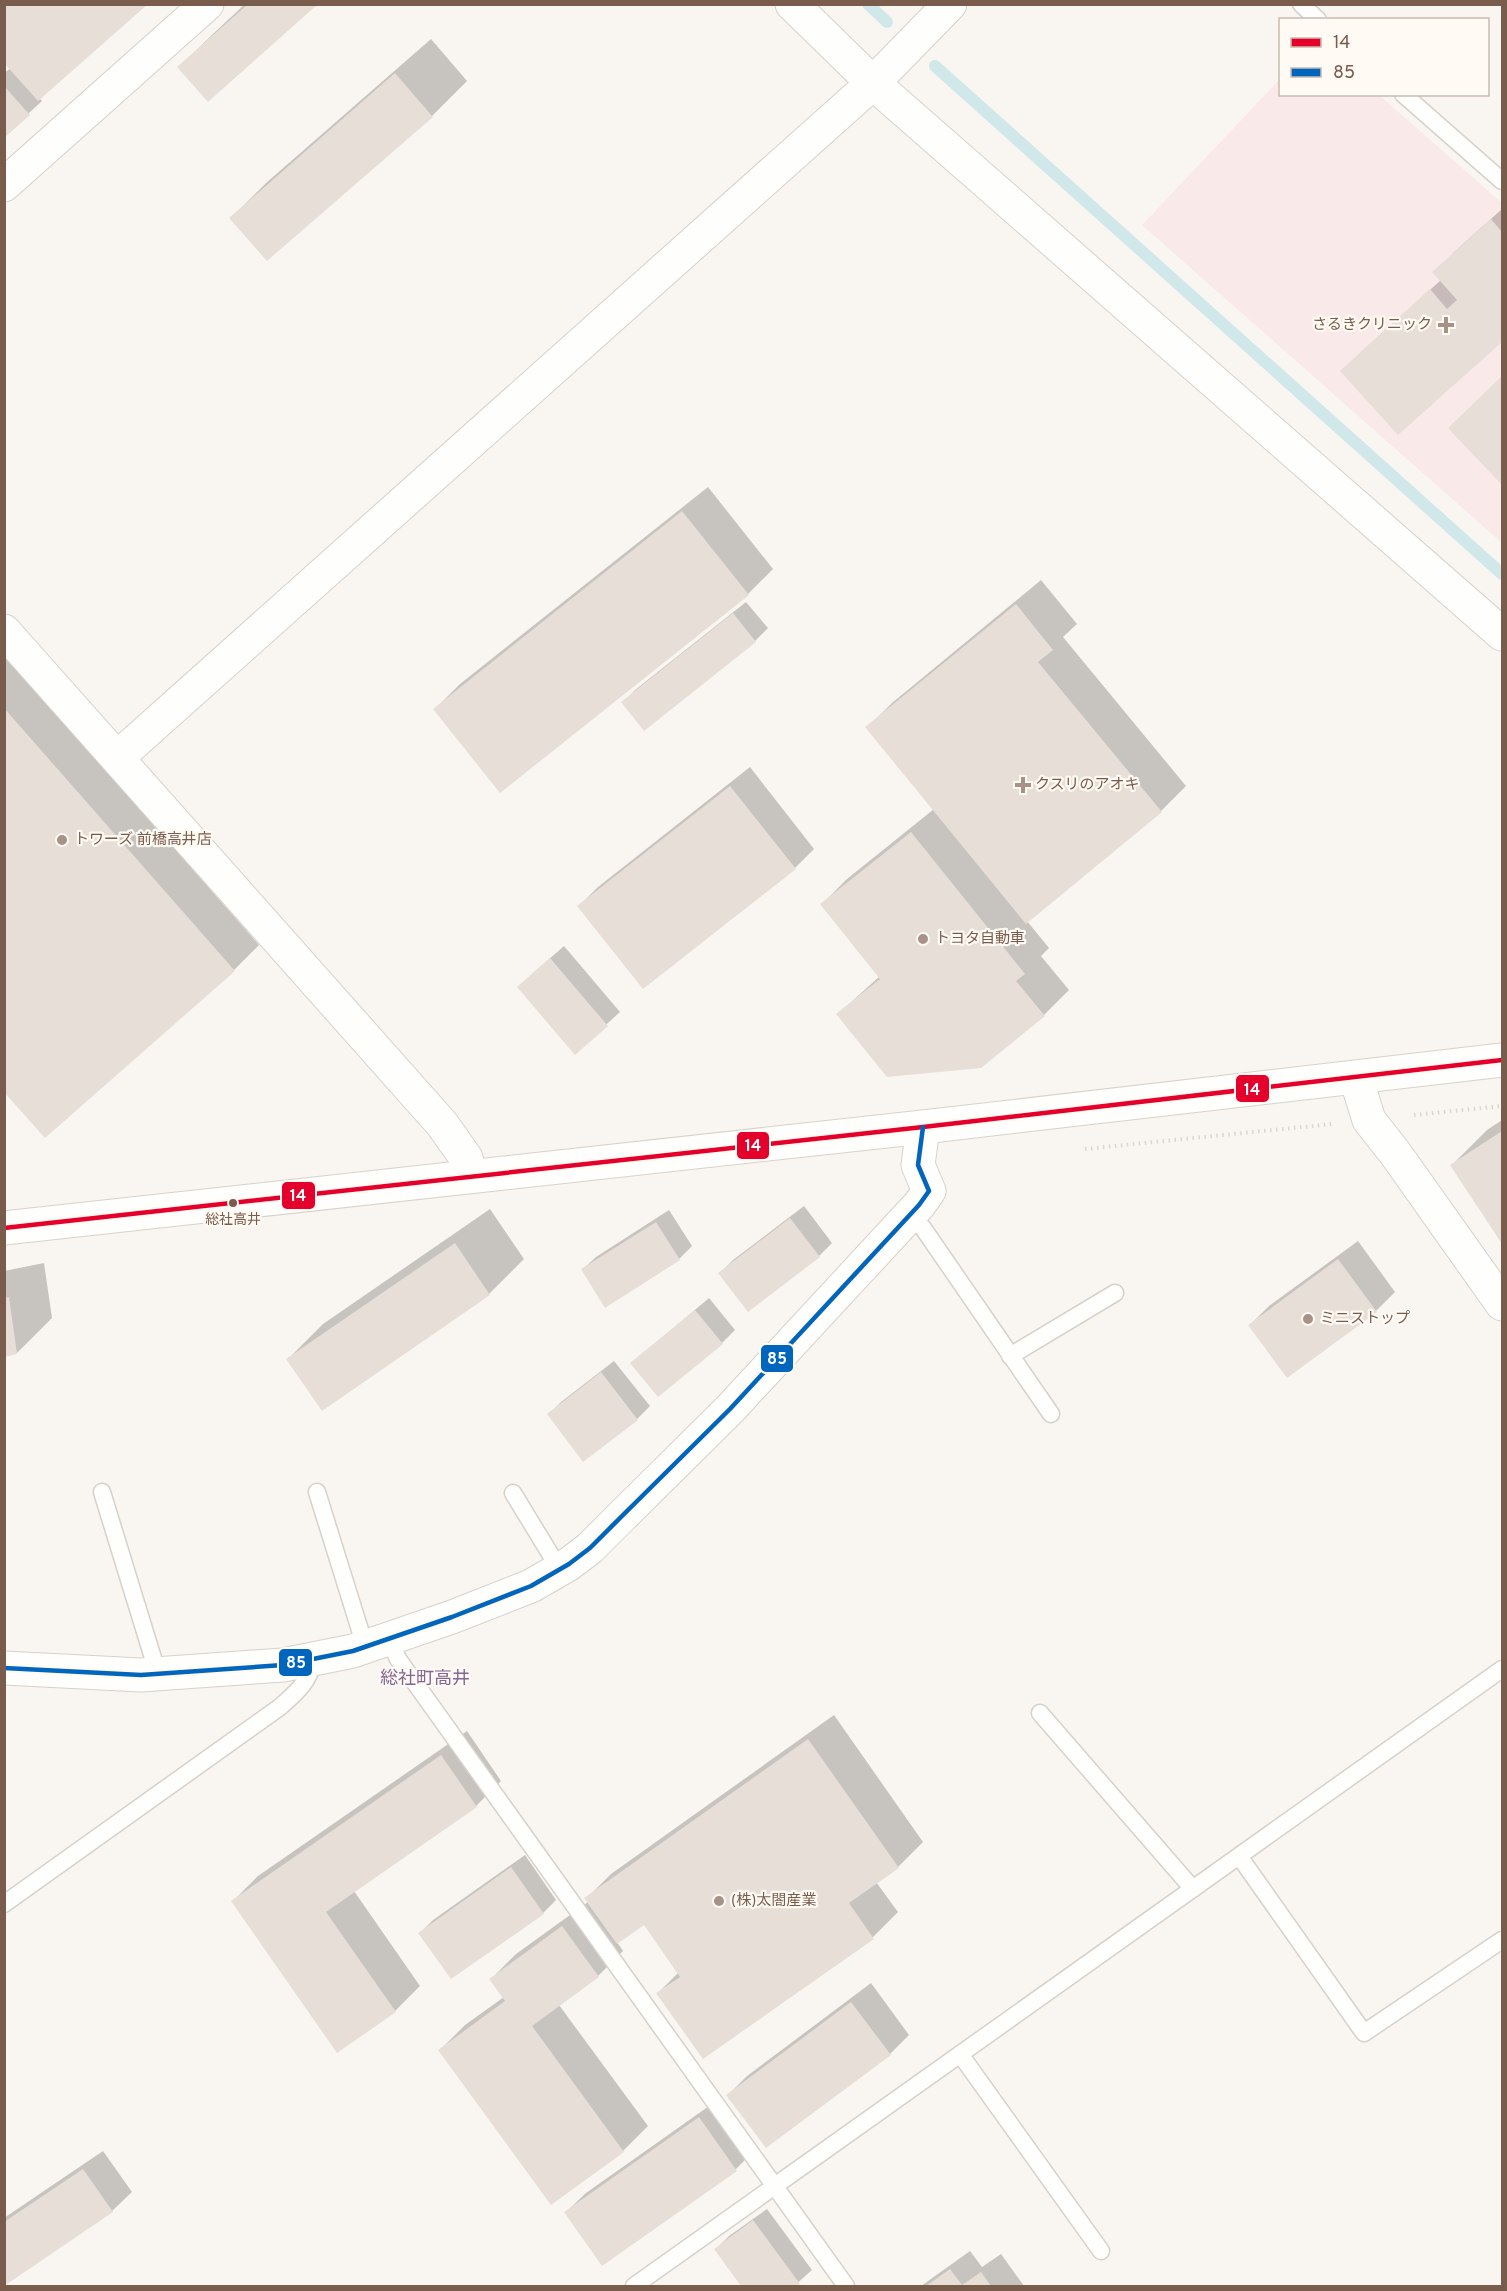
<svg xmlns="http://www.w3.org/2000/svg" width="1507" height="2291" font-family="Overpass,'Noto Sans JP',sans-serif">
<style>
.medical{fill:#fae9e9}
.shadow{fill:#0003}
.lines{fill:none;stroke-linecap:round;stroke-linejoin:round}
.stream{stroke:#d0e8ea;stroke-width:12}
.building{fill:#e6ded7}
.service-casing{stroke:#d7d1cb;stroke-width:19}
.minor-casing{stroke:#d7d1cb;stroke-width:35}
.tertiary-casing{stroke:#d7d1cb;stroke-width:35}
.secondary-casing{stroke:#d9d2cb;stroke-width:35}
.path{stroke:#dcd5d0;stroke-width:4;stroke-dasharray:1.5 4.5;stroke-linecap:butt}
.service{stroke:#fefefd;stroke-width:16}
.minor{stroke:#fefefd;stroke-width:33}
.tertiary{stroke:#fefefd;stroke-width:33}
.secondary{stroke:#fefefd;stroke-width:33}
.bus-1-casing{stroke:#fffaf3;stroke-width:9}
.bus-2-casing{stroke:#fffaf3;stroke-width:9}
.bus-1{stroke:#e4002b;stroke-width:4.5}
.bus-2{stroke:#0065bd;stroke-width:4.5}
.poi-dot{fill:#a69286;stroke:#fffaf3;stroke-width:2}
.bus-dot{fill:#7a5c4d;stroke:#fffaf3;stroke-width:2}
.labels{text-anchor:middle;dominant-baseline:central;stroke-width:4.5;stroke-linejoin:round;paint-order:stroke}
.bus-label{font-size:14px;fill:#7a5c4d;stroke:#fffaf3}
.poi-label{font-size:15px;fill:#7a5c4d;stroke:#fffaf3;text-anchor:start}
.quarter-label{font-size:18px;fill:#846695;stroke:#fffaf3}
.line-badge{stroke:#fffaf3;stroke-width:2}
.badge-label{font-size:16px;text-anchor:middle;font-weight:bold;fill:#fff}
</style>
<rect width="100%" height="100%" fill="#f9f5f0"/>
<!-- medical -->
<path class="medical" d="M1280,79V94L1379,95L1502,203V543L1142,225Z"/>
<!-- shadow -->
<path class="shadow" d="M245,4H316L179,67L214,33Z
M431,39L467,81L432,116L231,218L266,183Z
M11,68L42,101L4,136V73Z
M1502,209V340L1398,433L1361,352L1441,280L1453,253Z
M1502,377V483L1450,428Z
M708,487L773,569L748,594L435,709L460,684Z
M1041,580L1077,624L1063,637L1186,786L1161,811L1027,921L1049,948L1041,956L1069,990L1044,1015L838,1014L880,976L822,904L847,879L934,809L867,728L892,703Z
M746,602L768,628L755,641L623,703L635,690Z
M7,658L259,945L234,970L45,1136L4,1090V661Z
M750,767L814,849L795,868L579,906L598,887Z
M564,946L620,1012L575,1053L532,974Z
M1502,1120V1241L1452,1165L1487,1130Z
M804,1206L832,1243L819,1256L720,1273L733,1260Z
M490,1209L524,1259L489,1294L322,1409L288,1359L323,1324Z
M669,1210L692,1246L679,1259L583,1269L596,1257Z
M1358,1241L1395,1292L1376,1311L1250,1325L1269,1306Z
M44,1263L52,1318L17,1353L4,1355V1271Z
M709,1298L735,1330L722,1343L632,1363Z
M614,1361L650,1406L637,1419L549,1414L561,1402Z
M834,1715L923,1842L898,1867L876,1882L898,1912L873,1937L704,2057L658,1993L679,1972L644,1923L617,1942L623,1951L598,1976L559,2005L648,2126L623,2151L440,2050L465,2025L504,1997L491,1979L516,1954L588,1902L586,1899L611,1874Z
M467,1731L501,1781L476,1806L354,1891L420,1986L395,2011L233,1901L258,1876Z
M525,1855L556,1900L543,1913L451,1977L420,1933L433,1920Z
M871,1983L909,2035L890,2054L728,2095L747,2076Z
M719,2099L755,2150L736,2169L566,2212L586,2193Z
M103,2151L132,2192L112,2211L4,2285V2218Z
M767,2209L812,2270L794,2286H743L716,2249L729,2236Z
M970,2251L982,2267L1001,2254L1024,2286H921Z"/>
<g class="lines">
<!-- stream -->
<path class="stream" d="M868,4L887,22
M935,66L1502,574"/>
</g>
<!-- building -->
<path class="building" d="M4,4H148L38,101L4,63Z
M248,4H318L208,102L177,67Z
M395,73L433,117L267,261L229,218Z
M4,86L30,115L4,138Z
M1491,219L1502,232V342L1398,435L1340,371L1430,289L1447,309L1457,300L1432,272Z
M1502,376V485L1448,428Z
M682,511L749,595L500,793L433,709Z
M1016,604L1053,650L1038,662L1162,812L1026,924L865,727Z
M733,613L756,642L644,731L621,702Z
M4,708L235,971L45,1138L4,1092Z
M730,786L796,869L643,989L577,906Z
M911,832L1025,974L1016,981L1045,1016L981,1068L887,1077L836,1014L880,979L820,904Z
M550,958L608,1026L575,1055L517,987Z
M1502,1131V1244L1450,1165Z
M790,1218L820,1257L748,1312L718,1273Z
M656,1222L680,1260L605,1308L581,1269Z
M455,1243L490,1295L322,1411L286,1359Z
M1338,1259L1377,1312L1287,1378L1248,1325Z
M9,1297L17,1354L4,1357V1298Z
M695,1310L723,1344L658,1397L630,1363Z
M601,1372L638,1420L583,1462L547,1414Z
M808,1739L899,1868L849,1903L874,1939L703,2059L656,1993L680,1977L644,1925L617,1944L584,1898Z
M441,1755L477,1807L326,1912L396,2012L337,2053L231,1901Z
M511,1867L544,1914L451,1979L418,1933Z
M562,1926L599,1977L532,2026L624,2152L551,2205L438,2050L505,2001L489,1979Z
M851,2002L891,2055L766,2148L726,2095Z
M699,2117L737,2171L602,2266L564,2212Z
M83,2169L113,2212L4,2286V2222Z
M753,2220L800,2284L796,2286H741L714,2249Z
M950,2269L962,2285L981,2272L991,2286H926Z"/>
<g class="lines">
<defs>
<path id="service" d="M1301,4L1318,20
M1403,94L1502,181
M909,1216L923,1228L1051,1414
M1010,1356L1115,1293
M102,1492L153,1658L151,1675
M317,1492L365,1646
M513,1493L560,1570
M389,1638L398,1659L846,2286
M1040,1713L1193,1889
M1239,1856L1364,2033L1502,1940
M4,1904L280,1707C298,1691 308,1683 314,1660
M960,2054L1101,2251
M634,2286L1502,1669"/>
<path id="minor" d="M792,4L873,83L1502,634
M4,185L207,4
M118,757L873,83L950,4
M1356,1078L1369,1120L1395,1153L1502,1304
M4,1668L141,1675L283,1665L353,1651L452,1617L531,1586L569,1564L590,1548L621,1517L730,1409L919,1205L929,1191L918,1165L923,1127"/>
<path id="tertiary" d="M4,631L442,1124L466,1158L470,1176"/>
<path id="secondary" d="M4,1228L923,1127L1502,1060"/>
</defs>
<!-- service casing -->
<use href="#service" class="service-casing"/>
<!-- minor casing -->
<use href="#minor" class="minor-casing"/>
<!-- tertiary casing -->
<use href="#tertiary" class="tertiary-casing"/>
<!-- secondary casing -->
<use href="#secondary" class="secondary-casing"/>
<!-- path -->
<path class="path" d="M1414,1115L1502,1106
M1085,1149L1332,1124"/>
<!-- service -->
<use href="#service" class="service"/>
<!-- minor -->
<use href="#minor" class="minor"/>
<!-- tertiary -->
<use href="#tertiary" class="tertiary"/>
<!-- secondary -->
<use href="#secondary" class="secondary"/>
<defs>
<path id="bus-1" d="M4,1228L923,1127L1502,1060"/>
<path id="bus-2" d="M4,1668L141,1675L283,1665L353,1651L452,1617L531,1586L569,1564L590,1548L621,1517L730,1409L919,1205L929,1191L918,1165L923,1127"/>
</defs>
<!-- bus-1 casing -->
<use href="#bus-1" class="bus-1-casing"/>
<!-- bus-2 casing -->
<use href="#bus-2" class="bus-2-casing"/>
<!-- bus-1 -->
<use href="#bus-1" class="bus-1"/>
<!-- bus-2 -->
<use href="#bus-2" class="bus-2"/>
</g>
<!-- markers -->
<g class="poi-dot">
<path d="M1443 316h6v6h6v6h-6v6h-6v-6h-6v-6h6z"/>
<path d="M1020 776h6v6h6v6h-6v6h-6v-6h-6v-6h6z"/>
<circle cx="62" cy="840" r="6"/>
<circle cx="923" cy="939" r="6"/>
<circle cx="1308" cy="1319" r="6"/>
<circle cx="719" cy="1901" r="6"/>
</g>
<circle class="bus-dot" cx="233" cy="1203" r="5"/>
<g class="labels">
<!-- bus labels -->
<g class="bus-label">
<text x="233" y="1220">総社高井</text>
</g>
<!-- poi labels -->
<g class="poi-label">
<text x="1432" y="325" text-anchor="end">さるきクリニック</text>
<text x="1035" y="785">クスリのアオキ</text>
<text x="74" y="840">トワーズ 前橋高井店</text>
<text x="935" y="939">トヨタ自動車</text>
<text x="1320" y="1319">ミニストップ</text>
<text x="731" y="1901">(株)太閤産業</text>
</g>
<!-- quarter labels -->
<g class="quarter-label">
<text x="425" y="1679">総社町高井</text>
</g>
</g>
<g class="line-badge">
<rect x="1235" y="1074" width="35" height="29" rx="6" fill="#e4002b"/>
<rect x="736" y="1131" width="34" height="29" rx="6" fill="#e4002b"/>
<rect x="281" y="1181" width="35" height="29" rx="6" fill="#e4002b"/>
<rect x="760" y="1344" width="34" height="29" rx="6" fill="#0065bd"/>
<rect x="278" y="1648" width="35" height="29" rx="6" fill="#0065bd"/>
</g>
<g class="badge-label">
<text x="1252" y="1095">14</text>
<text x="753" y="1151">14</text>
<text x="298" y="1201">14</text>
<text x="777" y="1364">85</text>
<text x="296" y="1668">85</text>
</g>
<!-- border -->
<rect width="1507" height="2291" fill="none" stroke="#7a5c4d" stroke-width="12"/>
<!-- legend -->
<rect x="1279" y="18" width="210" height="78" fill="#fffaf3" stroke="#cabbb1" stroke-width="1.5"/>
<rect x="1291" y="38" width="30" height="9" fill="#e4002b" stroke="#cabbb1" stroke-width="1.5"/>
<text x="1333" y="48" font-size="18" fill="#7a5c4d">14</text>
<rect x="1291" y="68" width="30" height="9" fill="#0065bd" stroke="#cabbb1" stroke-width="1.5"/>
<text x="1333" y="78" font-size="18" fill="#7a5c4d">85</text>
</svg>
